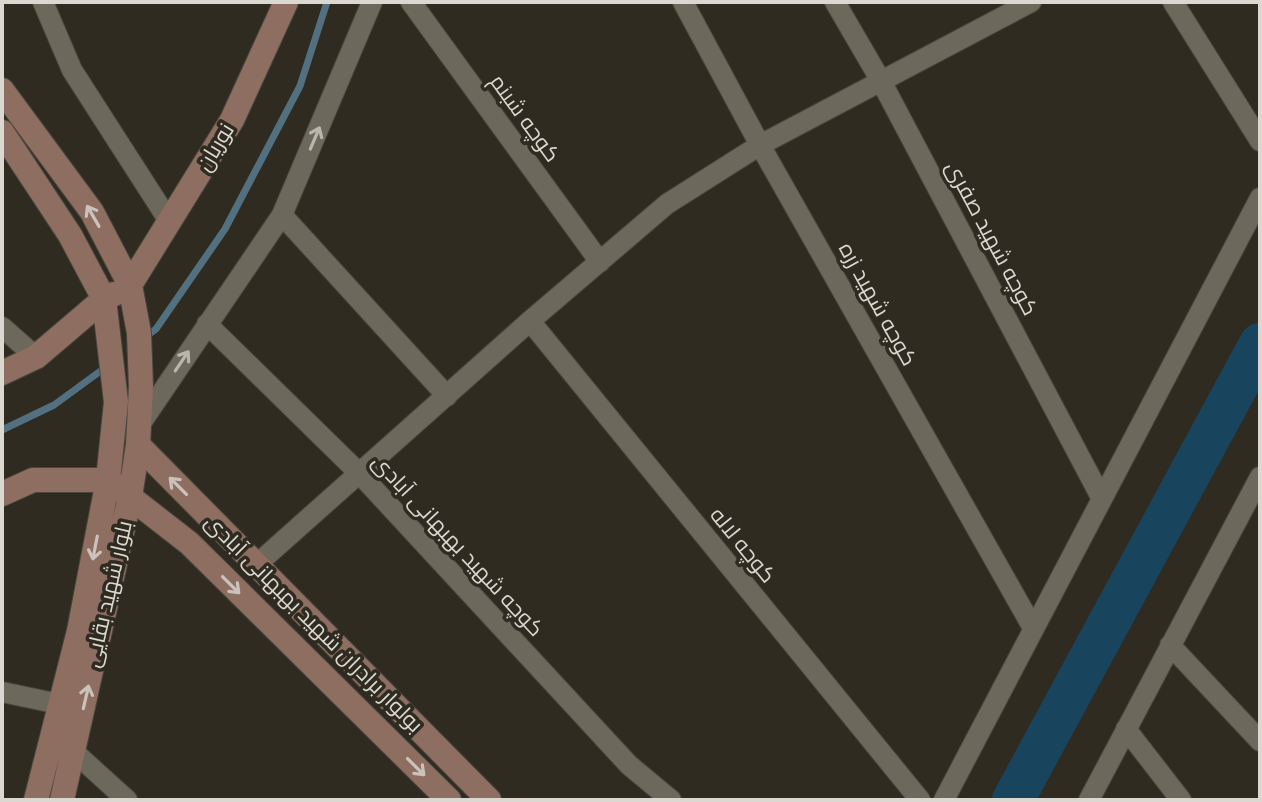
<svg xmlns="http://www.w3.org/2000/svg" width="1262" height="802" font-family="'Fira Sans Condensed',Cairo,sans-serif">
<style>
.lines{fill:none;stroke-linecap:round;stroke-linejoin:round}
.stream{stroke:#527080;stroke-width:7}
.river{stroke:#18445e;stroke-width:42}
.street-casing{stroke:#4a473e;stroke-width:22}
.secondary-casing{stroke:#4a473e;stroke-width:26}
.street{stroke:#6c685b;stroke-width:20}
.secondary{stroke:#8e6e61;stroke-width:24}
.oneway{stroke:#b9b6ae}
.oneway2{stroke:#cbc3bb}
.labels{text-anchor:middle;dominant-baseline:central;stroke-width:7;stroke-linejoin:round;paint-order:stroke}
.street-label{font-size:22px;fill:#dad8d1;stroke:#2f2b21}
</style>
<rect width="100%" height="100%" fill="#2f2b21"/>
<g class="lines">
<!-- stream -->
<path class="stream" d="M144,338L156,329L225,229L300,86L327,2
M2,430L54,405L106,367"/>
<!-- river -->
<path class="river" d="M1013,800L1260,344"/>
<defs>
<path id="street" d="M43,2L72,70L169,221
M411,2L600,262
M683,2L760,145L1033,628
M835,2L881,81L1102,499
M1173,2L1260,141
M282,215L447,396
M530,321L920,800
M207,324L359,473L629,765L671,800
M2,327L36,357
M139,426L282,215L372,2
M256,565L530,321L667,204L760,145L1031,2
M1170,645L1260,741
M2,692L59,704
M1126,729L1181,800
M73,751L127,800
M944,800L1260,198
M1089,800L1260,477"/>
<path id="secondary" d="M2,90L92,212L130,285L139,333L141,387L138,445L130,497L62,800
M2,132L70,235L104,299L116,402L108,480L79,631L36,800
M130,285L232,120L286,2
M2,373L36,357L104,299L114,294
M138,445L489,800
M2,494L33,480H108L189,543L449,800"/>
</defs>
<!-- street casing -->
<use href="#street" class="street-casing"/>
<!-- secondary casing -->
<use href="#secondary" class="secondary-casing"/>
<!-- street -->
<use href="#street" class="street"/>
<!-- secondary -->
<use href="#secondary" class="secondary"/>
</g>
<!-- one-way arrows -->
<defs><path id="oneway-shaft" d="M-6 0H5M1.5-3L5.5 0L1.5 3" fill="none" stroke-width="1.6" stroke-linecap="round" stroke-linejoin="round" transform="scale(2)"/></defs>
<g class="oneway">
<use href="#oneway-shaft" transform="translate(315 138) rotate(-67)"/>
<use href="#oneway-shaft" transform="translate(182 361) rotate(-56)"/>
</g>
<g class="oneway2">
<use href="#oneway-shaft" transform="translate(93 216) rotate(-120)"/>
<use href="#oneway-shaft" transform="translate(178 486) rotate(-135)"/>
<use href="#oneway-shaft" transform="translate(95 548) rotate(101)"/>
<use href="#oneway-shaft" transform="translate(231 585) rotate(45)"/>
<use href="#oneway-shaft" transform="translate(86 697) rotate(-77)"/>
<use href="#oneway-shaft" transform="translate(416 767) rotate(45)"/>
</g>
<g class="labels">
<!-- street labels -->
<g class="street-label">
<text transform="translate(525 118) rotate(54)">کوچه شبنم</text>
<text transform="translate(215 147) rotate(-59)">نوریان</text>
<text transform="translate(992 238) rotate(62)">کوچه شهید صفری</text>
<text transform="translate(878 304) rotate(61)">کوچه شهید زره</text>
<text transform="translate(458 545) rotate(47)">کوچه شهید بهبهانی آبادی</text>
<text transform="translate(743 545) rotate(51)">کوچه لاله</text>
<text transform="translate(108 594) rotate(-77)">بلوار شهید بقایی</text>
<text transform="translate(314 623) rotate(45)">بولوار برادران شهید بهبهانی آبادی</text>
</g>
</g>
<!-- border -->
<rect width="1262" height="802" fill="none" stroke="#dad8d1" stroke-width="8"/>
</svg>
